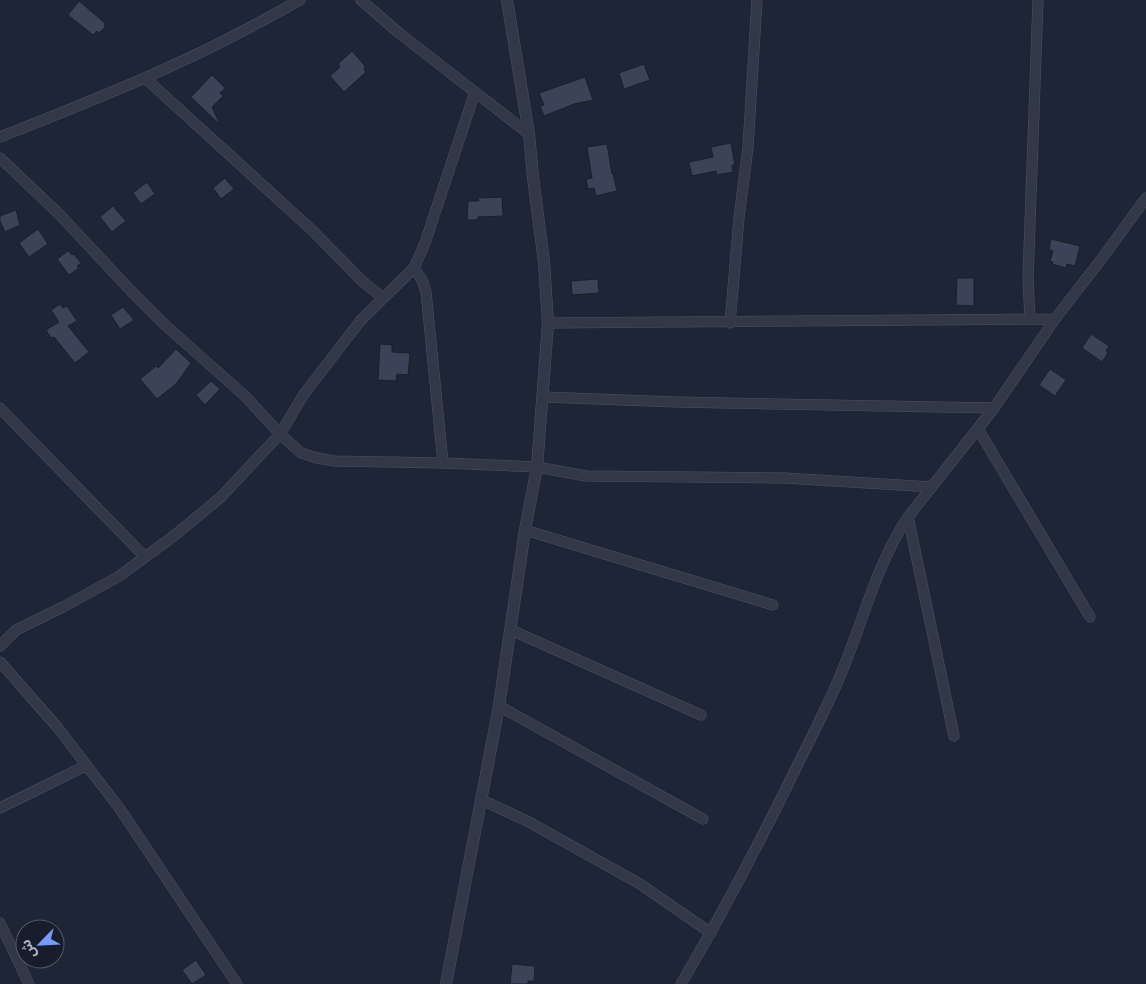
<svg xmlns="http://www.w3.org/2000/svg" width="1146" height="984" font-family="Poppins,'Noto Sans Arabic',sans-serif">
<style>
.building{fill:#3a4357;stroke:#191f2d}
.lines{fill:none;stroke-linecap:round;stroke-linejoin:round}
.minor-casing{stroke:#4c5262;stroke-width:11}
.tertiary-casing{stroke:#4c5262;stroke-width:12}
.minor{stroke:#323847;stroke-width:10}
.tertiary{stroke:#323847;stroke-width:11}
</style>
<rect width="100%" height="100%" fill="#1e2536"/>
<!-- building -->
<path class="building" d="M79,1L105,23V27L99,33L97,31L93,35L68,15Z
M352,51L365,66L364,69L366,72L344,92L330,76L340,67L338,64Z
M644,64L650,80L624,89L619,73Z
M212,75L225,88L220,93L223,96L212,107L220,125L191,97Z
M585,77L593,100L574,104L544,116L540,106L544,105L539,93Z
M731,143L735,165H732L733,172L717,175L716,171L692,176L689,162L713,157L711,147Z
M607,144L612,174L613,173L617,191L596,196L594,188L588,189L586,179L592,178L587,147Z
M225,178L234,189L221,199L213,188Z
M147,182L155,194L141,204L133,193Z
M502,197L503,216L478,217L477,220H467L468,201H479L478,198Z
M113,206L126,221L112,232L100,217Z
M16,210L20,225L5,232L0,221V216Z
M38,229L48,244L29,257L19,243Z
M1051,239L1080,246L1075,266L1067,264L1066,268L1052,264L1053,262L1050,261L1053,251L1049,250Z
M68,251L72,255L74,254L81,263L77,266L79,268L69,275L57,259Z
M957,278H974V306L956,305Z
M598,279L599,293L572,295L571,281Z
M60,304L63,308L67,306L77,321L68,326L89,352L75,363L54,337L51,338L46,330L59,322L51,310Z
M123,307L134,320L120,329L111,315Z
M1091,334L1109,346L1106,351L1108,353L1102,362L1082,348Z
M380,344L392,345V352L410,353L408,375L397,374L396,381L378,380Z
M176,349L191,363L176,384L157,399L140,379L156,366L158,368Z
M1050,369L1066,380L1055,396L1039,385Z
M211,381L220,389L205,405L196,395Z
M196,960L206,975L192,984L182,970Z
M512,964L535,966L534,981H528V984H510Z"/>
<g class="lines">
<defs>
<path id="minor" d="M361,0L399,33L529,134
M145,78L312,230L362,281L383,298
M0,137C61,113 123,89 182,61C223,43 262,21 300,0
M0,158L60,215L131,291L165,325L245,396L280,434L301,453L317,458L334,461L443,463L537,467L586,476L785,478L932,487
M414,268L422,280L426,292L443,463
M1030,319L1028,279L1038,0
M548,323L1055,319
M730,323L739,218L748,147L757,0
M543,397L675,402L994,408
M0,408L145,557
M978,429L1090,617
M908,517L954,736
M525,530L773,605
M511,630L701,715
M0,646L16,630L63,607L118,577L175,535L221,497L280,434L304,394L361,320L414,268L425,243L475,92
M0,662L58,728L120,809L237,984
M499,706L703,819
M482,800L529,822L640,884L711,933
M0,808L85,766
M0,923L29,984
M681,984C723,913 761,840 797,766C811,738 826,709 838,681C862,626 875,566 908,517L994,408L1055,319L1103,257L1146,198"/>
<path id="tertiary" d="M446,984L499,706L525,530L537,467L548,323L544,262L533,177L529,134L507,0"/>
</defs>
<!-- minor casing -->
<use href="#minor" class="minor-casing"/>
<!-- tertiary casing -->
<use href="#tertiary" class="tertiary-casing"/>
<!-- minor -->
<use href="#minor" class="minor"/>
<!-- tertiary -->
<use href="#tertiary" class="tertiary"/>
</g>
<!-- north arrow -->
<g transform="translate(40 944) rotate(246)"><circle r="24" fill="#171d2b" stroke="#525968"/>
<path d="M0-4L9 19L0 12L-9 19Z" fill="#799afb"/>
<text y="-8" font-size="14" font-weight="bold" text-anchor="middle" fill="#abb2c4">ش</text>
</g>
</svg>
